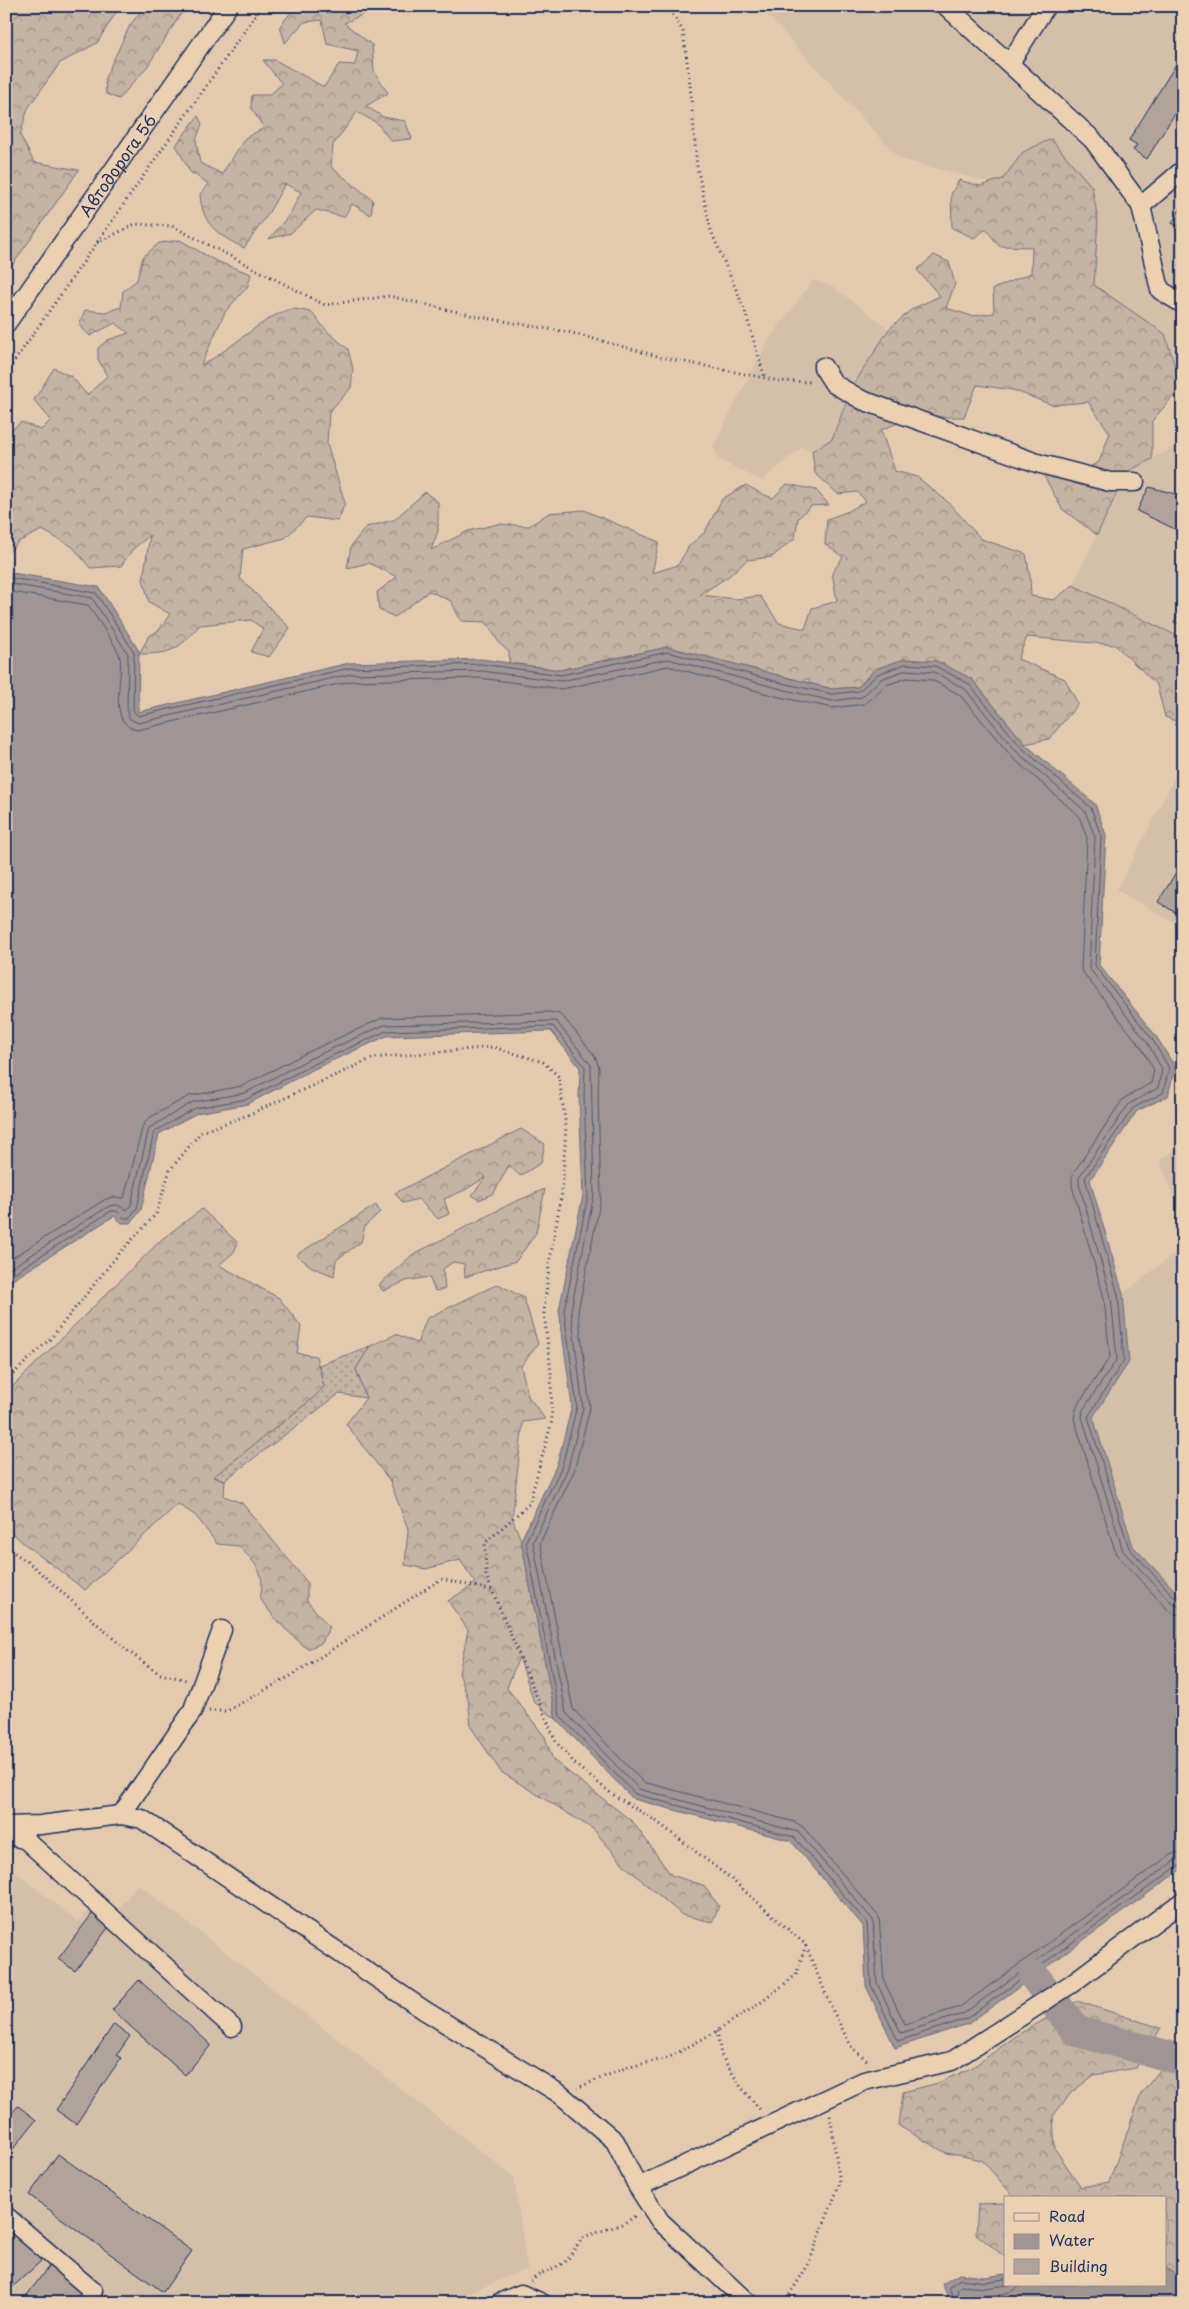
<svg xmlns="http://www.w3.org/2000/svg" width="1189" height="2309" font-family="'Playpen Sans',sans-serif">
<style>
.built{fill:#d4bfa9}
.grass{fill:url(#grass-dots);stroke:#707180}
.forest{fill:url(#forest-crowns);stroke:#707180}
.water{fill:#9f9594;stroke:#6a6c7e}
.lines{fill:none;stroke-linecap:round;stroke-linejoin:round}
.shore{stroke:#505874;stroke-width:1}
.river{stroke:#9f9594;stroke-width:31}
.building{fill:#b0a49a;stroke:#1b2f5e}
.minor-casing{stroke:#1b2f5e;stroke-width:21}
.path{stroke:#1b2f5e;stroke-width:3;stroke-dasharray:1 4;stroke-linecap:butt}
.minor{stroke:#ebd0b2;stroke-width:18}
.labels{text-anchor:middle;dominant-baseline:central;stroke-width:4.5;stroke-linejoin:round;paint-order:stroke}
.street-label{font-size:16px;fill:#1b2f5e;stroke:#ebd0b2}
</style>
<defs>
<pattern id="grass-dots" width="8" height="8" patternUnits="userSpaceOnUse" patternTransform="scale(1.25)"><rect width="8" height="8" fill="#c5b3a3"/><path d="M2 2h.1M6 6h.1" fill="none" stroke="#9f9288" stroke-width="1.8" stroke-linecap="round"/></pattern>
<pattern id="forest-crowns" width="20" height="18" patternUnits="userSpaceOnUse" patternTransform="scale(1.25)"><rect width="20" height="18" fill="#c5b3a3"/><path d="M2 6a3 3 0 1 1 6 0M12 15a3 3 0 1 1 6 0" fill="none" stroke="#9f9288"/></pattern>
</defs>
<rect width="100%" height="100%" fill="#e3caaf"/>
<filter id="ink" filterUnits="userSpaceOnUse"><feTurbulence type="fractalNoise" baseFrequency=".02" numOctaves="2"/><feDisplacementMap in="SourceGraphic" scale="10" xChannelSelector="R" yChannelSelector="G"/><feConvolveMatrix kernelMatrix="1 2 1 2 8 2 1 2 1" color-interpolation-filters="sRGB"/></filter>
<g filter="url(#ink)">
<!-- built -->
<path class="built" d="M759,6H1183V370L1049,301L1041,196L900,159Z
M814,280L834,287L889,329L852,387L832,439L812,451L802,447L762,481L718,459L713,446L769,339Z
M1183,442V639L1073,585L1127,472Z
M1183,761V928L1117,890Z
M1183,1145V1222L1160,1160Z
M1183,1247V1599L1133,1546L1093,1416L1129,1362L1123,1294Z
M6,1864L78,1922L90,1907L108,1922L138,1884L514,2177L527,2269L444,2303H6Z"/>
<!-- grass -->
<path class="grass" d="M370,1346L356,1369L366,1398L339,1394L225,1480L212,1477L312,1399L324,1387L319,1365Z"/>
<!-- forest -->
<path class="forest" d="M6,6H120L97,43L60,63L28,108L20,135L34,162L79,170L6,274Z
M145,6H186L147,67L119,99L106,94L105,78L130,25Z
M296,6H372L362,15L344,23L372,45L374,71L388,93L366,106L383,117L405,121L412,139L391,141L377,123L357,112L333,145L331,167L373,200L371,215L352,204L344,217L316,210L291,233L269,239L290,214L301,192L285,184L268,214L244,248C218,235 202,225 200,194L209,184L190,172L176,145L198,116L202,124L196,140L200,163L222,174L245,138L264,128L251,108L252,95H269L282,84L263,60H275L324,87L339,64L355,65L358,51L327,44L322,20L304,22L285,43L280,26Z
M1051,139L1092,187L1098,220L1094,285L1165,334L1181,387L1152,421V459L1127,472L1097,535L1062,509L1044,476L1076,474L1099,462L1110,433L1088,402L1052,405L1013,390L977,385L964,417H913L881,430L895,471L917,477L948,502L981,539L1026,554L1030,576L1031,596L1054,600L1073,585L1183,639V724L1165,717L1157,685L1115,645L1027,637L1018,659L1065,679L1078,704L1049,739L1025,744L972,679L875,669L858,687L832,689L668,647L560,670L509,663V652L500,644L486,622L461,621L451,601L429,591L395,617L379,610L377,592L397,577L369,563L347,568L351,546L366,527L394,520L425,492L438,502V531L431,550L468,531L498,524L529,526L549,513L584,510L659,542L652,573L678,565L689,546L705,532L722,499L746,485L762,494L773,498L787,484L816,490L829,505L811,506L798,518L795,538L772,557L747,560L729,576L700,595L736,599L760,596L779,623L805,629L812,608L837,601L832,573L843,557L825,544L827,519L849,511L866,501L857,492L838,494L815,473L812,451L832,439L852,387L889,329L912,309L940,296L917,270L934,255L949,262L955,284L946,308L972,316L994,313L993,289L1031,273L1032,247L999,246L986,229L974,238L952,228L951,194L959,180L980,186L1003,179L1023,152Z
M180,240L216,261L251,274L248,286L225,312L201,365C226,354 268,312 292,309C298,309 305,311 311,312L328,332L348,349L353,369L351,388L329,412L327,444L345,503L338,521L307,517L285,538L243,549L240,578L290,628L269,657L251,652L263,629L251,620L200,625C177,650 174,654 139,654L149,636L159,630L170,614L149,602L143,579L150,535L132,550L121,566L90,568L73,547L42,530L18,542L6,555V435L21,422L41,430L51,420L34,400L54,368L72,377L87,395L107,376L98,359V348L108,340L129,333L115,323L90,336L79,325L85,310L105,312L121,307L123,291L137,280L143,257L159,243Z
M521,1129L545,1144L541,1163L520,1176L509,1165L494,1193L479,1200L472,1195L486,1177L465,1190L444,1199L449,1214L438,1219L418,1199L403,1203L395,1193Z
M545,1189L536,1233L516,1261L465,1277L464,1264L453,1262L443,1269L445,1289L435,1291L429,1277L406,1281L383,1291L379,1285L412,1255L512,1203Z
M376,1205L380,1212L365,1226L361,1242L336,1260L334,1276L312,1267L296,1255Z
M202,1209L238,1243L234,1252L219,1265L279,1298L301,1326L297,1353L316,1356L324,1387L312,1399L213,1477L225,1480L224,1496L242,1503L307,1582V1601L329,1627L322,1643L307,1649L278,1622L260,1599C266,1571 256,1565 239,1546L217,1544L196,1516L178,1504L85,1590L22,1542L6,1527V1393L162,1239Z
M498,1284L524,1298L538,1344L521,1366L528,1396L545,1419L523,1422L512,1518L521,1540L556,1719L534,1702L519,1657L507,1688L545,1737L553,1760L633,1822L671,1875L703,1885L719,1906L712,1922L682,1915L625,1866L593,1829L501,1772L471,1727L468,1698L459,1673L468,1630L448,1601L476,1583L460,1560L426,1569L405,1565L408,1529L390,1481L346,1424L366,1398L356,1369L370,1346L396,1334L417,1343L427,1318Z
M1077,2001L1161,2028L1136,2068L1094,2075L1071,2093L1053,2116L1055,2149L1081,2187L1109,2182L1141,2094L1183,2041V2279L1165,2268V2198H1015L982,2160L946,2153L899,2126L903,2092L938,2083L973,2067L1019,2034Z
M1005,2203V2257L976,2234L978,2204Z"/>
<!-- water -->
<path class="water" d="M6,572L99,587L139,651L138,712L349,663L481,659L560,670L668,647L832,689L858,687L875,669L904,659L937,661L972,679L1025,744L1095,804L1106,835L1099,965L1156,1036L1175,1067L1168,1096L1137,1111L1090,1180L1123,1294L1129,1362L1093,1417L1133,1546L1183,1599V1868L968,2024L895,2048L866,1986L863,1926L791,1841L633,1799L556,1719L521,1540L557,1464L572,1406L559,1310L583,1195L579,1097L580,1068L551,1031L387,1036L314,1069L248,1104L197,1113L159,1134L141,1210L131,1223H122L114,1216L6,1284Z
M1165,2268L1183,2279V2303H951L942,2284L959,2274L985,2277L1005,2274V2285H1165Z"/>
<g class="lines">
<!-- shore -->
<path class="shore" d="M6,577L96,593L134,652L133,710L138,716L350,668L481,664L561,675L668,652L782,683L832,694L859,691L878,674L905,664L935,666L969,684L1021,747L1091,808L1101,836L1095,966L1152,1039L1169,1068L1163,1093L1133,1108L1085,1178L1118,1295L1124,1360L1088,1417L1129,1548L1177,1600L1183,1602
M6,583L92,598L128,654L127,712L130,719L138,723L351,674L481,671L561,681L668,659L781,689L832,701L862,697L881,679L906,670L934,672L965,689L1017,752L1085,811L1095,837L1089,968L1147,1042L1162,1069L1158,1088L1129,1104L1079,1177V1184L1111,1297L1117,1359L1083,1410L1082,1417L1123,1551L1173,1604L1183,1608
M6,591L88,605C94,615 119,648 120,658C124,679 106,723 137,730L352,681L480,678L562,689L668,666L779,697L833,708L864,704L886,685L907,678L932,680L960,695L1012,757L1079,816L1087,838L1081,970L1141,1047L1154,1070L1151,1083L1123,1099L1072,1175V1186L1104,1298L1110,1357L1077,1406L1074,1418L1116,1554L1168,1610L1174,1614L1183,1615
M6,1262L104,1200L113,1197L124,1198L143,1125L149,1118L189,1096L242,1086L306,1053L382,1018L550,1012L559,1014L565,1019L595,1056L599,1068L598,1097L601,1198L578,1311L590,1408L574,1471L540,1543L573,1709L643,1782L795,1822L803,1827L879,1917L884,1981L905,2024L960,2007L1170,1855L1183,1851
M6,1271L109,1206L117,1205L127,1210L131,1205L149,1128L193,1102L245,1093L309,1059L384,1025L556,1021L591,1065L594,1194L571,1310L583,1408L568,1468L533,1542L566,1713L639,1789L798,1832L873,1920L877,1983L901,2033L963,2014L1174,1861L1183,1858
M6,1278L111,1211H117L124,1218H129L137,1208L154,1132L195,1108L247,1099L312,1065L386,1031L553,1026L585,1067L584,1097L588,1196L564,1311L577,1406L562,1466L526,1541L560,1716L635,1794L794,1837L867,1923L871,1985L898,2041L966,2019L1178,1866L1183,1865
M955,2303L949,2287L960,2279L985,2282L1005,2279
M961,2303L957,2290L961,2286L985,2288L1008,2285
M969,2303L970,2295C986,2295 1008,2298 1020,2285"/>
<!-- river -->
<path class="river" d="M1034,1976L1076,2031L1183,2060"/>
</g>
<!-- building -->
<path class="building" d="M1183,53V100L1147,159L1133,150L1137,145L1129,140Z
M1183,204V229L1172,223Z
M1149,487L1183,496V533L1137,511Z
M1183,604V626L1174,622Z
M1183,861V917L1158,902Z
M95,1910L112,1923L75,1971L58,1959Z
M139,1980L211,2045L185,2075L112,2010Z
M114,2024L130,2036L117,2055L121,2058L76,2124L56,2110Z
M18,2106L36,2120L6,2158V2120Z
M58,2154L192,2251L163,2292L29,2195Z
M6,2223L41,2261L6,2293Z
M49,2266L86,2294L79,2303H21Z
M107,2294L120,2303H101Z"/>
<g class="lines">
<defs>
<g id="minor">
<path d="M946,6L1093,140L1141,206L1160,290L1183,304"/>
<path d="M1010,63L1046,6"/>
<path d="M1141,206L1183,170"/>
<path id="s1" d="M6,324L228,6"/>
<path d="M823,367L834,384L862,400L1037,463L1110,482H1135"/>
<path d="M121,1815L192,1712L222,1630"/>
<path d="M6,1826L40,1825L121,1815L142,1819L424,2010L560,2094L615,2141L638,2187L660,2221L748,2303"/>
<path d="M6,1834L26,1840L232,2027"/>
<path d="M638,2187L864,2081L952,2061L1071,1984L1183,1901"/>
<path d="M6,2216L93,2291L86,2303"/>
<path d="M499,2303L521,2294L542,2303"/>
</g>
</defs>
<!-- minor casing -->
<use href="#minor" class="minor-casing"/>
<!-- path -->
<path class="path" d="M667,6L683,31L690,85L697,167L711,231L744,308L765,378
M97,243L135,224L172,226L325,305L389,296L475,316L572,333L661,357L779,381L813,382
M6,373L262,6
M6,1381L51,1338L117,1256L156,1214L170,1170L201,1132L248,1115L373,1058L493,1047L543,1062L559,1077L566,1127L562,1192L549,1265L544,1313L551,1372L552,1421L529,1504L485,1543L486,1576L556,1742L577,1766L612,1794L656,1821L730,1878L806,1945L796,1975L763,2001L717,2031L668,2058L625,2068L577,2088
M6,1547L32,1565L125,1649L160,1674L187,1680
M209,1711H227L294,1674L441,1579L491,1590
M806,1946L832,2009L852,2048L869,2062
M717,2031L721,2055L741,2087L762,2112
M531,2282C540,2270 556,2270 567,2260C573,2253 578,2240 587,2236C603,2229 623,2227 636,2215
M784,2303L808,2265L840,2183L830,2115"/>
<!-- minor -->
<use href="#minor" class="minor"/>
</g>
</g>
<g class="labels">
<!-- street labels -->
<g class="street-label">
<text stroke="none"><textPath href="#s1" startOffset="194">Автодорога 56</textPath></text>
</g>
</g>
<!-- margin -->
<rect width="1189" height="2309" fill="none" stroke="#ebd0b2" stroke-width="25"/>
<rect x="12" y="12" width="1164" height="2284" fill="none" stroke="#1b2f5e" stroke-width="2" filter="url(#ink)"/>
<!-- legend -->
<rect x="1004" y="2196" width="162" height="90" fill="#ebd0b2" stroke="#989090"/>
<rect x="1014" y="2213" width="25" height="8" fill="#ebd0b2" stroke="#989090"/>
<text x="1049" y="2222" font-size="15" fill="#1b2f5e">Road</text>
<rect x="1014" y="2234" width="25" height="15" fill="#9f9594" stroke="#989090"/>
<text x="1049" y="2246" font-size="15" fill="#1b2f5e">Water</text>
<rect x="1014" y="2259" width="25" height="15" fill="#b0a49a" stroke="#989090"/>
<text x="1049" y="2272" font-size="15" fill="#1b2f5e">Building</text>
</svg>
